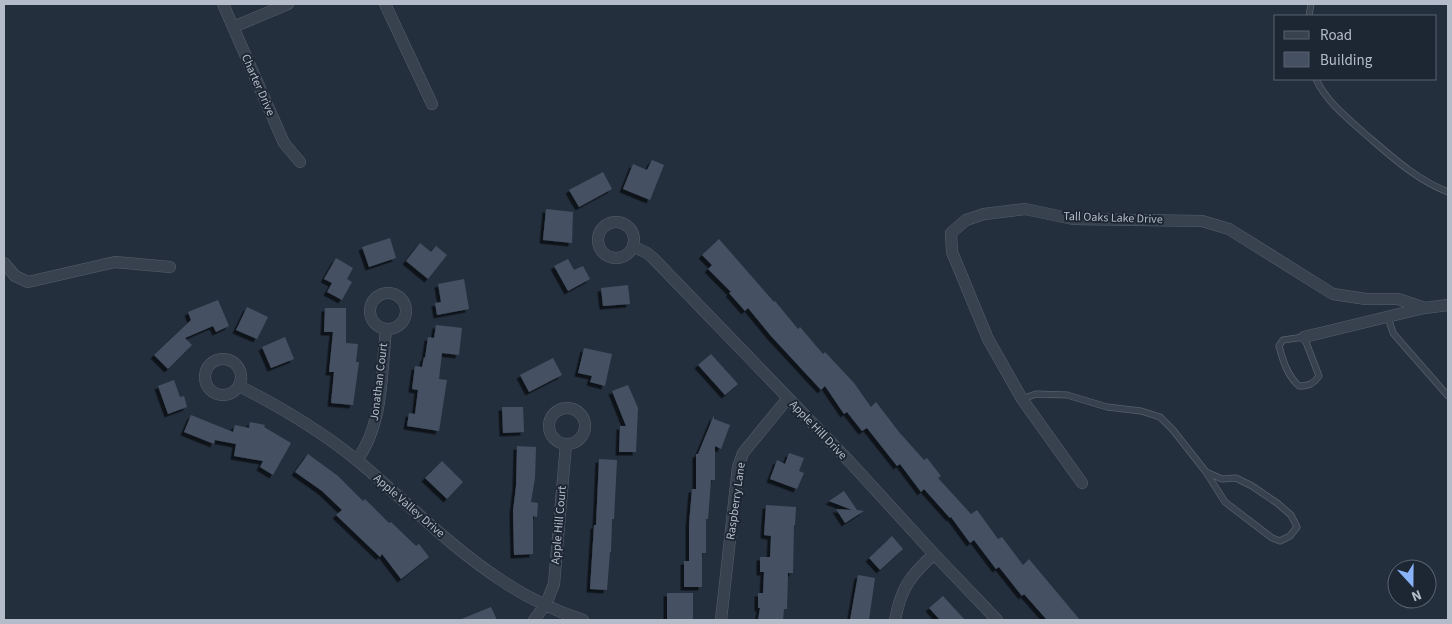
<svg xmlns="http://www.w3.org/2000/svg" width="1452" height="624" font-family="'Source Sans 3',sans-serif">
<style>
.building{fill:#455162;filter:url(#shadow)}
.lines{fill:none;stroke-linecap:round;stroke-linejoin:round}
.lane-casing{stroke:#565f6c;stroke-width:7}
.street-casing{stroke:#565f6c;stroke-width:12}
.lane{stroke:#38414e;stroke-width:5.5}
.street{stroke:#38414e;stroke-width:11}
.labels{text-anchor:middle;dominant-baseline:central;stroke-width:4;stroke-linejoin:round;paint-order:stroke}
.street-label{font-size:12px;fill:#b4bcc9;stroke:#1d2633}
</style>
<defs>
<filter id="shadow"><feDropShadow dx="-3.5" dy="3.5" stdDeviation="0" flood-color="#0009"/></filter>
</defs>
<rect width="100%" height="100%" fill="#242f3e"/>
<!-- building -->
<path class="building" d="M652,160L664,165L650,200L623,189L633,164L647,170Z
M603,172L612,189L579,207L569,190Z
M546,209L573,212L572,243L543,240Z
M390,238L396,258L369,267L362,247Z
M719,239L774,302L775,301L798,329L800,327L823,354L825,352L854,383L871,407L876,402L899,432L924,460L927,458L941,476L938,478L971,514L977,510L998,539L1002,537L1023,565L1029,559L1080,620H1047L1024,594L1022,596L999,567L996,569L974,540L970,543L951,517L950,518L924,489L921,492L900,464L897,466L867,428L862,431L847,412L844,414L825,386L821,390L771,336L748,308L745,311L729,293L731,292L708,269L712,265L702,255Z
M420,243L431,252L436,246L447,255L428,279L406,261Z
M336,258L353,268L347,279L352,282L342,300L327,292L332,283L324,279Z
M568,259L574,270L583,266L590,279L568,291L554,266Z
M464,279L469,309L437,315L435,303L441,302L438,284Z
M628,285L630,304L603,306L601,288Z
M218,300L229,326L216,332L213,326L185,338L192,345L168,369L154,355L191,320L188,312Z
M247,307L268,317L257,339L236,330Z
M325,308H346V343L358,344L356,362H359L353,405L331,403L334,372H329L333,332H324Z
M436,325L462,328L459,355L442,353L439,379L447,380L439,431L407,426L409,413L415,414L418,390L412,389L415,366L422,367L424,357L425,358L428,337L434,338Z
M285,337L294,359L271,368L262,347Z
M584,348L612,354L605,386L590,382L592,376L578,373Z
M711,354L738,384L725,395L698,365Z
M553,358L562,375L529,392L520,375Z
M174,380L180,397L184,396L187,407L168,414L158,386Z
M628,385L638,408L636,452H619L620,426H626L612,391Z
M502,407H523L524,432L503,433Z
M191,415L233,432L235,425L249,428L250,422L265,425L264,427L291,443L273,475L260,467L263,461L234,456L236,444L215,440L214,444L184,432Z
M714,415V419L730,425L721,449L715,446V480H711L708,519H706V553H702V587H684V561H689V524L692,489H696V454H698Z
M517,446L536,447L535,478L531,502L538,503L537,517L533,516V554L514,555L513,511L516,486Z
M789,453L804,458L799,471L804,473L797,489L770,479L777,460L785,464Z
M308,454L338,476L363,501L365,499L389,523L391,522L416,546L419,544L429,557L401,579L382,554L380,557L336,515L342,510L322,491L295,472Z
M599,459L617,460L614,519H612L611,552H610L607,590L590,589L594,525H596Z
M442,461L463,482L447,499L425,478Z
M844,491L857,510L864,511L845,523L836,509L852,510L829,501Z
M766,505L796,507L795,525H794L793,573H788L787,609H784L783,620H758L760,608H758V593H763L764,572H760V557H770L771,536L764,535Z
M892,536L903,549L880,570L869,558Z
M858,575L875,578L869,620H850Z
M667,593H693V620H667Z
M943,596L965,620H940L929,608Z
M491,607L497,620H459Z"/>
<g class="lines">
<defs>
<path id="lane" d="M1309,16L1311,4
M1316,79C1326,101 1346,117 1364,133C1391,156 1415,179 1448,192
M1388,317L1393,333L1399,340L1448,396
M1304,337L1319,376C1313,384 1309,386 1299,386C1287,375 1283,361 1279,346L1283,340Z
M1022,399L1036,394L1067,395L1107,407L1141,411L1160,417L1173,430L1206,472L1222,479L1236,478L1252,486L1277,503L1291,515L1297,527L1290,536L1280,541L1272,538L1225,502L1206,472"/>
<path id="street" d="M223,4L284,143L300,162
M385,4L432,104
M233,27L288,4
M598 240a18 18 0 1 1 36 0a18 18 0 1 1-36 0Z
M633,246L647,253L653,258L849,461L934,554L997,620
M4,263L15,276L28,282L115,262L170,267
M370 311a18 18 0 1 1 36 0a18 18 0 1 1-36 0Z
M1304,337L1424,308
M205 377a18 18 0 1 1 36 0a18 18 0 1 1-36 0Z
M239,386C281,407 321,431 358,461C406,501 451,548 504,582C528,598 556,611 583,620
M549 426a18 18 0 1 1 36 0a18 18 0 1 1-36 0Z
M357,460C384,423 381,373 386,330
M1082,483L1022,399L988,339L952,252L951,233L966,220L984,214L1025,209L1073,219L1202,221L1229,229L1333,294L1366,299H1398L1425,308L1448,305
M534,620L546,604L554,584L566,444
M721,620L738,467L743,453L788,398
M895,620C901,588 910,576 934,554"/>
</defs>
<!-- lane casing -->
<use href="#lane" class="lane-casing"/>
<!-- street casing -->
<use href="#street" class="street-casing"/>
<!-- lane -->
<use href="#lane" class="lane"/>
<!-- street -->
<use href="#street" class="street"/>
</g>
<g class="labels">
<!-- street labels -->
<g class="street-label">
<text transform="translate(258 85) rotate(66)">Charter Drive</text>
<text transform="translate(1113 218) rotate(2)">Tall Oaks Lake Drive</text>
<text transform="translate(379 382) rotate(-83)">Jonathan Court</text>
<text transform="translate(818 430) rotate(46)">Apple Hill Drive</text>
<text transform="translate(736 501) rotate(-82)">Raspberry Lane</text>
<text transform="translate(409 506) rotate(41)">Apple Valley Drive</text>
<text transform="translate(559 525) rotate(-85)">Apple Hill Court</text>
</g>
</g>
<!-- border -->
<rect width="1452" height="624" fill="none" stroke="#b4bcc9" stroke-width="10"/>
<!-- legend -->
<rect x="1274" y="15" width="162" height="65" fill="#1d2633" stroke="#59626f"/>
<rect x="1284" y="31" width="25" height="8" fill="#38414e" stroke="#59626f"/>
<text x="1320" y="40" font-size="15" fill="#b4bcc9">Road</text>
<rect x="1284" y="52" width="25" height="15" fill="#455162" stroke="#59626f"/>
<text x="1320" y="65" font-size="15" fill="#b4bcc9">Building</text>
<!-- north arrow -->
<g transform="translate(1412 584) rotate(159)"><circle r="24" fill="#1d2633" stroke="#59626f"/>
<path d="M0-4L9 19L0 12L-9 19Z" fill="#8ab4f8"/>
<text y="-8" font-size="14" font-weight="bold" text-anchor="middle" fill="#b4bcc9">N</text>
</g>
</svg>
